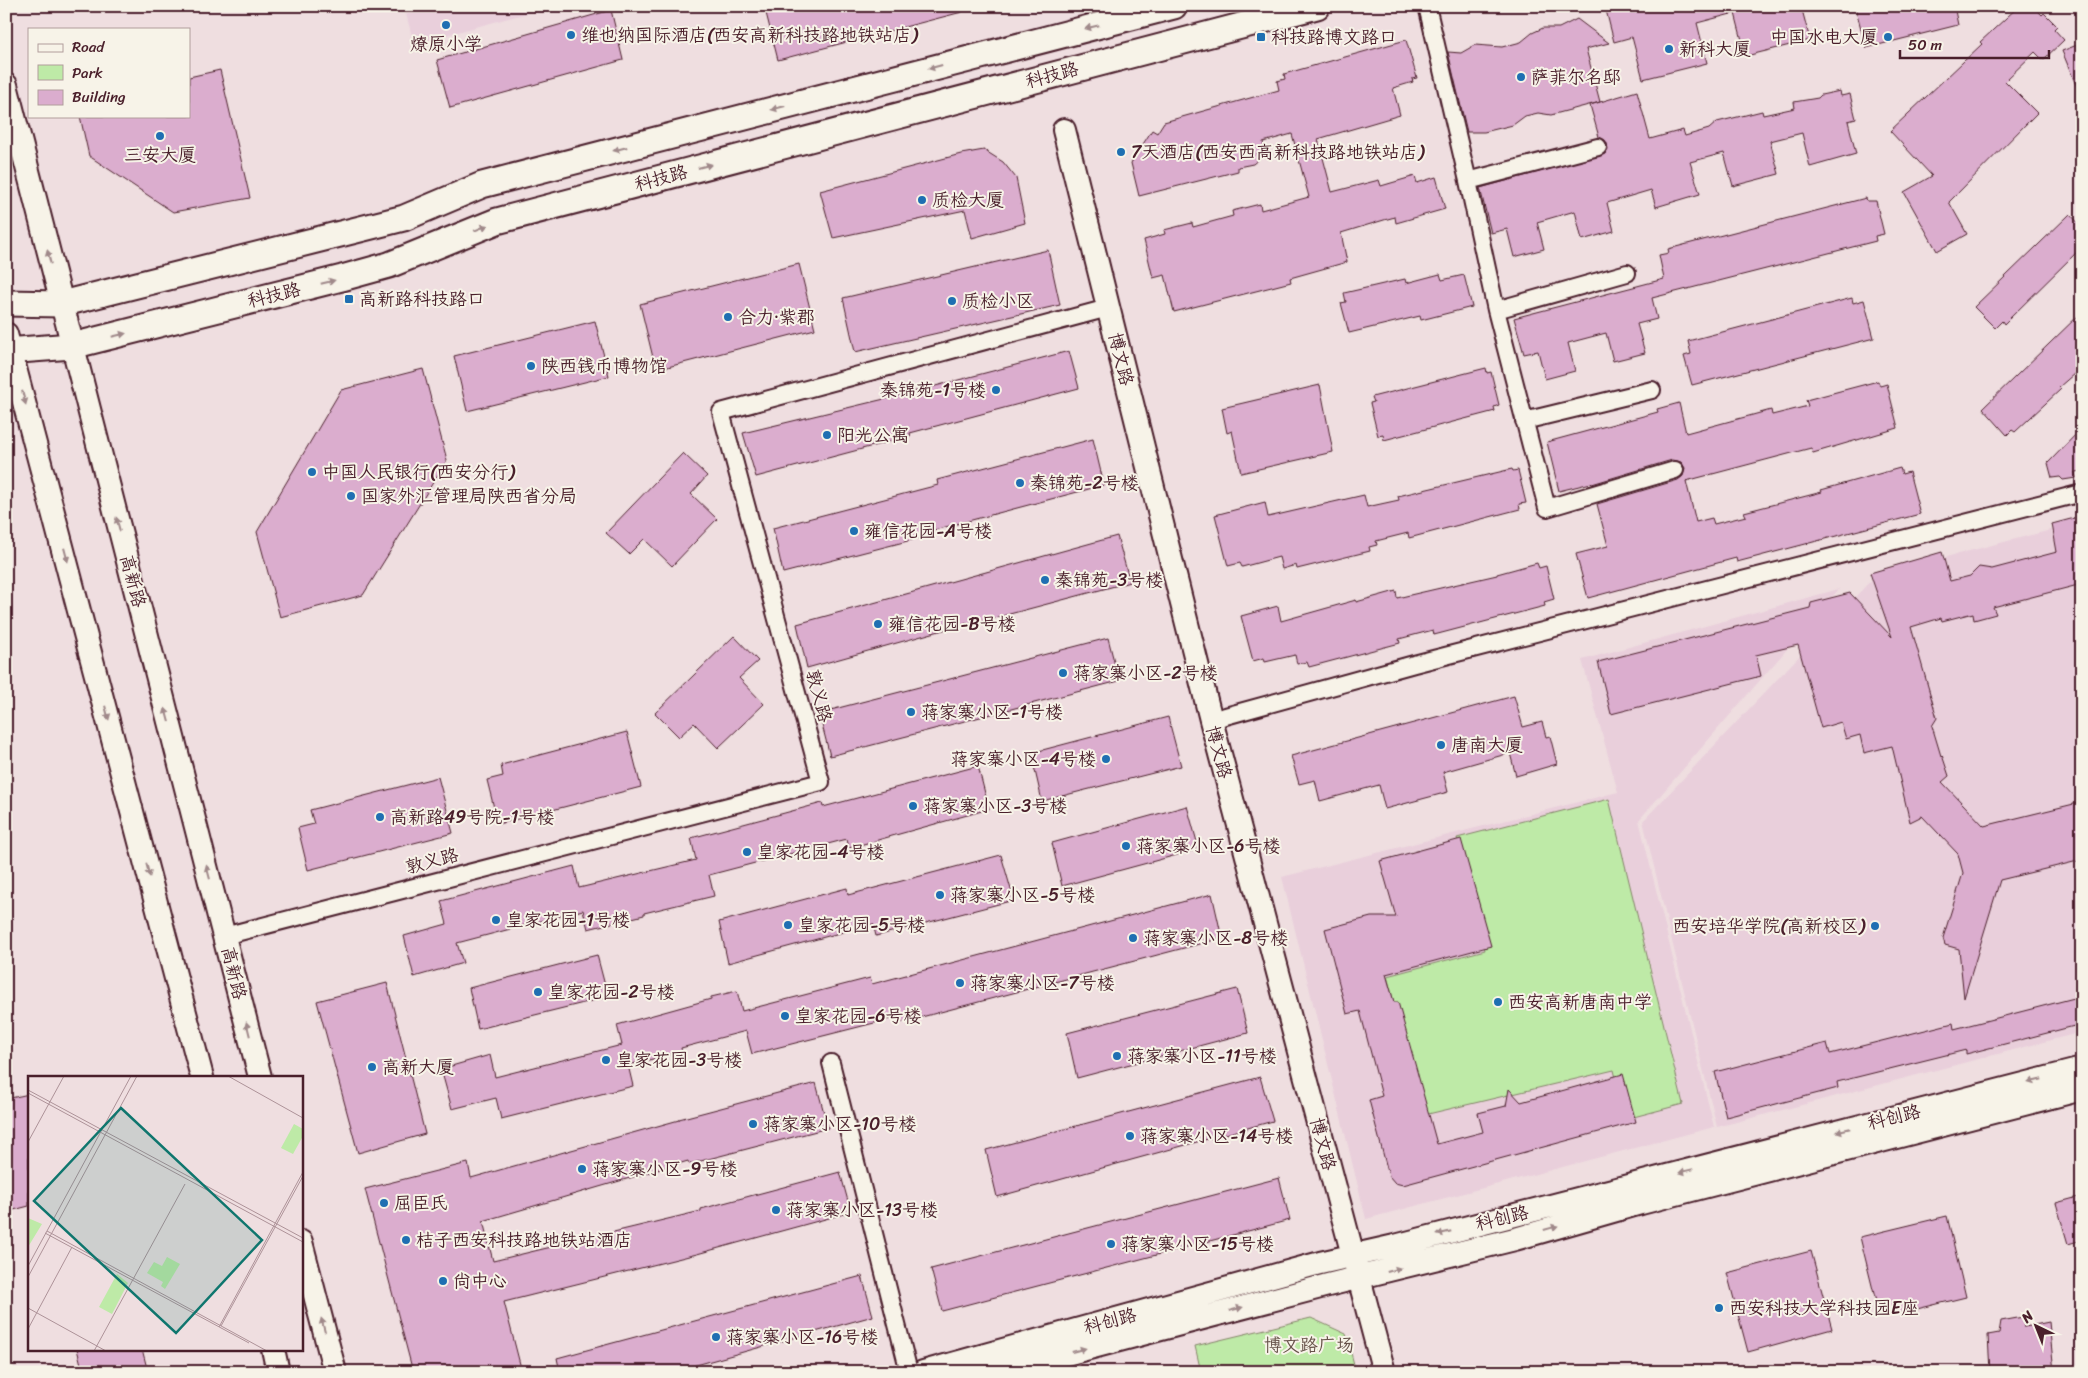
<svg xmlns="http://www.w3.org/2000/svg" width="2088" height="1378" font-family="Sriracha,'LXGW WenKai TC',sans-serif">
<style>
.built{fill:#e9cfdb}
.green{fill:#beeaa7;stroke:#848469}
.building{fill:#dbadce;stroke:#4a1f2b}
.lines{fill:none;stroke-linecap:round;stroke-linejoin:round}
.street-casing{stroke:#4a1f2b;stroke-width:20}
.secondary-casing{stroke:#4a1f2b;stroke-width:26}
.primary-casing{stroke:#4a1f2b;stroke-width:29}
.street{stroke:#f7f3e8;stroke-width:16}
.secondary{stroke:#f7f3e8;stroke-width:22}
.primary{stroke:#f7f3e8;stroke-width:25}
.oneway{fill:#a0898a}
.poi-dot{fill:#1f6fb2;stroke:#f7f3e8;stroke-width:2}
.labels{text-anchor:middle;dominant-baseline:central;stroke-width:4;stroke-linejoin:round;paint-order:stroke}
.poi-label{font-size:18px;fill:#4a1f2b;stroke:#f7f3e8;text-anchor:start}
.street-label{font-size:18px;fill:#4a1f2b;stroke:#f7f3e8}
.park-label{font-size:18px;fill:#67524a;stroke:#f7f3e8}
.inset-road{fill:none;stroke:#ad9298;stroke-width:1}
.view{fill:#0f766e;fill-opacity:0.15;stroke:#0f766e;stroke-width:2.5}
.inset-edge{fill:none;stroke:#4a1f2b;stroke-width:2.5}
</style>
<rect width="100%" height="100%" fill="#efdee0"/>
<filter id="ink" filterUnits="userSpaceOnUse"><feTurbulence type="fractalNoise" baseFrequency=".02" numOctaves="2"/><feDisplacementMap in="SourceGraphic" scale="10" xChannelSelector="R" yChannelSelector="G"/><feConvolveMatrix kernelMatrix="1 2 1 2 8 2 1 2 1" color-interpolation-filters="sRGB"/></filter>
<g filter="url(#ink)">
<!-- built -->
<path class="built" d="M404,6H553L414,44Z
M2082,522V1032L1717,1127L1643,821L1876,575Z
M1839,589L1639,820L1714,1127L1366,1219L1282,877L1618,792L1582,660Z"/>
<!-- green -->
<path class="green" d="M1609,799L1683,1104L1626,1119L1614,1070L1424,1115L1387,976L1485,950L1457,838Z
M1311,1318L1346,1334L1356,1372H1201L1195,1346Z"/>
<!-- building -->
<path class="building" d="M776,6H961L962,12L778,60L765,9Z
M1605,6H1801L1810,40L1746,56L1735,13L1697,23L1707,63L1643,79L1632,37L1614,42Z
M1855,6H1954L1958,25L1866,48Z
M2019,6H2033L2042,15L2044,13L2057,26L2054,29L2064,40L2043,60L2035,52L2005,81L2037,113L1949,202L1967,234L1937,251L1904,192L1932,176L1890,131L1982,44L1980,42Z
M611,10L623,60L450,108L437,60Z
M1577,19L1609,43L1586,49L1600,102L1551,115L1538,113L1525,116L1513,125L1484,132H1467L1448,52L1461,53L1475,45L1502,47L1521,42L1532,33L1543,28H1559Z
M1406,40L1417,78L1412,79L1413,82L1393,88L1400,115L1318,139L1332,192L1379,180L1381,186L1415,176L1417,183L1436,177L1445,209L1396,223L1395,217L1384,220L1341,233L1347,262L1290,278L1291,282L1174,312L1165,275L1153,278L1144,240L1165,234L1164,230L1192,223L1193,227L1233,216L1232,211L1260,204L1261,210L1309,197L1292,134L1263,142L1265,151L1257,153L1259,159L1253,164L1238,167V171L1139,196L1131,163L1152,130L1157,133L1164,122L1279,90L1277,81L1285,79L1284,74Z
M2082,43V97H2081L2062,51Z
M220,70L250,198L173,212L89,156L80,116H189V77Z
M1637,91L1650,139L1683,130L1685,136L1709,129L1717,122L1762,111L1763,115L1795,108L1794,102L1818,98L1821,95L1840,91L1841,96L1850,94L1856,119L1848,121L1856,154L1810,167L1802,133L1770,141L1779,174L1733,186L1724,153L1690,162L1700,194L1656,207L1651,190L1607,203L1614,231L1582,240L1575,211L1537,222L1544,249L1514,257L1507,229L1491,233L1480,188L1605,154L1608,149L1607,144L1605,140L1599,137L1590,105Z
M984,150L1003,162L1016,178L1025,223L972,238L965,210L833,238L820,191L961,154Z
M1866,198L1867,201H1876L1884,234L1875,236L1876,241L1652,298L1657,319L1637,324L1645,353L1613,361L1606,333L1568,343L1575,371L1545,379L1538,351L1524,354L1514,318L1664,279L1659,255L1669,253L1668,249Z
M2070,214L2082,227V247L2004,324L2002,321L1995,328L1974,307Z
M1048,250L1060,305L855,352L843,298Z
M799,264L815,329L656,370L640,304Z
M1440,274L1442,280L1464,275L1472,307L1421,320L1420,316L1349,333L1341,303L1346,302L1344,293L1405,279L1406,283Z
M1852,298L1853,303L1864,300L1874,338L1692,385L1684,356L1691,354L1688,341Z
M2082,312V367L2059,387L2061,389L2030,418L2015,432L2012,430L2007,435L1983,408Z
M595,321L609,376L467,411L454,356Z
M1069,351L1079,388L910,433L911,436L756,477L743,433L901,395Z
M1486,368L1487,373L1491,372L1499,405L1494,407L1495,411L1384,440L1383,435L1378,436L1370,403L1374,402L1372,397Z
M423,369L447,460L363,595L280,617L257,532L341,390Z
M1878,381L1880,386L1887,384L1898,428L1813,453L1811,448L1686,481L1696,522L1712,518L1714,524L1746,516L1744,512L1822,492L1821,490L1900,468L1902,474L1909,472L1920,514L1737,562L1736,558L1588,598L1576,554L1608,546L1597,504L1678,480L1683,476L1685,468L1681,462L1672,460L1592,484L1591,483L1559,491L1547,442L1658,412L1657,409L1679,403L1686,433L1771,410L1772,415L1808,406L1806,400Z
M1320,385L1333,452L1241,473L1232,431L1227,433L1222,408Z
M2082,428V471L2075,472L2076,478L2063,480L2060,477L2052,478L2048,463Z
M1093,439L1104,485L934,530L935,534L783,573L773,528L938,485L937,480Z
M683,453L707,476L691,494L717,519L672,566L644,539L629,554L606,533Z
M1512,469L1513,471L1518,470L1526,503L1519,504L1520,509L1409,538L1408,533L1376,541L1377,545L1369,547L1370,551L1297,569L1296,565L1282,569L1279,557L1242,567L1240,563L1228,566L1215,515L1265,502L1268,517L1364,495L1367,507L1399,500L1398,496Z
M2082,516V584L1993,607L1996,614L1974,620L1973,613L1942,621L1941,618L1911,627L1937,718L1932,726L1941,756L1942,755L1949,776L1942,782L1984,826L2082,802V860L2000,880L1964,998L1959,949L1945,945L1943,938L1963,873L1958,854L1922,816L1910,822L1892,746L1864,753L1860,735L1846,739L1841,722L1821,728L1798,645L1756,655L1761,676L1611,714L1598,662L1810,608L1811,603L1850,593L1892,637L1870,573L1942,552L1950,581L1970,576L1979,567L1992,569L2057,552L2052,524Z
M1117,536L1130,582L972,624V622L807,668L797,624Z
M1537,563L1539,568L1546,566L1554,599L1544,602L1545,606L1434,635L1433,630L1399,639L1400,643L1309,667L1307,662L1297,664L1295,655L1265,662L1264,658L1253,661L1241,616L1278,606L1281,621L1356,600V602L1396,591L1397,598L1497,575V574Z
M734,636L758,661L739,678L764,704L718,748L694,723L679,737L655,713Z
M1108,638L1119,681L830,756L819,713Z
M1514,696L1523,727L1542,722L1546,737L1550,736L1557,764L1516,776L1510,753L1443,772L1448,792L1385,809L1379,785L1320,801L1315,780L1299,784L1291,756Z
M1168,717L1181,766L1042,801L1031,753Z
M627,732L641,787L498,824L487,780L503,776L501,765Z
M978,766L989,809L849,848L847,839L709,875L714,896L644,913V915L588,929L583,910L457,943L463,963L414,977L404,936L447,924L441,901L574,866L579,888L696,860L691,838L822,803L823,807Z
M438,777L453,833L308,870L298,828L314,824L310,810Z
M1187,806L1199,849L1062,886L1052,843Z
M1461,839L1491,946L1386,974L1394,1002H1398L1437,1144L1483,1132L1478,1113L1506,1106L1509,1089L1521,1102L1623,1074L1636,1122L1403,1185L1395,1183L1389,1176L1369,1100L1382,1096L1360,1011L1347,1014L1325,929L1371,917H1396L1380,861Z
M1001,855L1014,900L876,936L873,924L728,963L719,922L847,888L848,895Z
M1212,894L1222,938L895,1024L894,1018L752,1054L746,1031L681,1048L682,1052L628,1065L633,1086L501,1119L496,1098L452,1109L441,1069L490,1055L495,1077L622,1045L617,1025L711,999V997L737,991L742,1011L870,978L872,984Z
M597,955L608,997L478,1029L469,988Z
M387,983L425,1134L358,1153L317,1001Z
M1237,989L1248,1033L1077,1078L1067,1033Z
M2082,996V1024L1966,1054V1050L1837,1082L1838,1088L1726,1117L1715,1072L1827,1043L1830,1054L1953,1023L1954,1029Z
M1260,1077L1273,1121L997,1197L986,1150Z
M816,1083L828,1128L689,1164L688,1161L483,1221L493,1261L701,1211V1209L840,1172L851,1212L697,1254L504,1302L522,1372H413L365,1189L468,1163L471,1178L679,1120V1119Z
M29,1094V1206L6,1212V1099Z
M1279,1178L1290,1220L942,1311L931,1269Z
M2082,1196V1240L2068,1244L2056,1203Z
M1947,1216L1966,1297L1880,1318L1860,1237Z
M1811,1251L1832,1329L1748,1352L1727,1273Z
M862,1276L873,1316L671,1372H560L557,1358Z
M2023,1317L2024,1327L2049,1322L2054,1372H1990L1988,1335L1999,1333L2001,1321Z
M77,1349H142L148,1372H83Z"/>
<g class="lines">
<defs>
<path id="street" d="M1427,6L1468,181L1496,310L1547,508L1675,470
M1468,181L1598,147
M1496,310L1627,273
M1524,421L1652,390
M1211,720L1414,664L2082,493
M224,936L821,782L721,412L1108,308
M831,1063L909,1372"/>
<path id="secondary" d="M6,85L260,1077
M1064,130L1211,720L1384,1372
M6,334L202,1077
M301,1242L335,1372
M273,1349L278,1372
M923,1372L1320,1263L1395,1246L2082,1069
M998,1372L1328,1285L1515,1239L1641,1203L2082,1089"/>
<path id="primary" d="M6,303L61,304L404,218L482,185L1174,6
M6,351L72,346L342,278L389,265L497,221L1317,6"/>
</defs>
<!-- street casing -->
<use href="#street" class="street-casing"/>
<!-- secondary casing -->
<use href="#secondary" class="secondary-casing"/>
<!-- primary casing -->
<use href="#primary" class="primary-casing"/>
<!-- street -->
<use href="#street" class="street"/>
<!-- secondary -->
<use href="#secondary" class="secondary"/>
<!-- primary -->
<use href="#primary" class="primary"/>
</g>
<!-- one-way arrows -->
<defs><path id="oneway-solid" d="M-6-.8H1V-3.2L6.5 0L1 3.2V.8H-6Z" transform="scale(1.25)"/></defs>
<g class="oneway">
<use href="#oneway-solid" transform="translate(1092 27) rotate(166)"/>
<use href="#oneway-solid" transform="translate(935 67) rotate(165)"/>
<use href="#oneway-solid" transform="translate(778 108) rotate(165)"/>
<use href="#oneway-solid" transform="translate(620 149) rotate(165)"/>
<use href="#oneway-solid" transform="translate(705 166) rotate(-15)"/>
<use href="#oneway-solid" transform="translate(481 228) rotate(-22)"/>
<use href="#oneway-solid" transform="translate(49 257) rotate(-104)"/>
<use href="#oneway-solid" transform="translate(328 282) rotate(-14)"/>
<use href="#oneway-solid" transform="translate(119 335) rotate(-13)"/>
<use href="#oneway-solid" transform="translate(24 398) rotate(75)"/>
<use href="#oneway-solid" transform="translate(118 524) rotate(-105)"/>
<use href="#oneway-solid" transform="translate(66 555) rotate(75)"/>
<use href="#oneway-solid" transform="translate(107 713) rotate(75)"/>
<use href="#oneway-solid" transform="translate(167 715) rotate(-105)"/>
<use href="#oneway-solid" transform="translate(148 870) rotate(75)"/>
<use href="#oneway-solid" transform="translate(208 872) rotate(-105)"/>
<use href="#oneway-solid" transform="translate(248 1029) rotate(-104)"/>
<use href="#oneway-solid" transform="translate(2035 1081) rotate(166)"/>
<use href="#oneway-solid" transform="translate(1843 1130) rotate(166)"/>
<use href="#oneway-solid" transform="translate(1686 1171) rotate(166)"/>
<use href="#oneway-solid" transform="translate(1551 1228) rotate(-16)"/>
<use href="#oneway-solid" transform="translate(1444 1233) rotate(166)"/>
<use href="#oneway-solid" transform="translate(1394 1270) rotate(-15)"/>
<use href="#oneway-solid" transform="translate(1236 1309) rotate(-15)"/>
<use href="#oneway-solid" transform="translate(323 1325) rotate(-105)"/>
<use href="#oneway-solid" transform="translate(1079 1350) rotate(-15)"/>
</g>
</g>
<!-- markers -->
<g class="poi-dot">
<circle cx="446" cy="25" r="5"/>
<circle cx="571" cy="35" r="5"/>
<rect x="1256" y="32" width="10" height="10" rx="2.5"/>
<circle cx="1888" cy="37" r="5"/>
<circle cx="1669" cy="49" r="5"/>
<circle cx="1521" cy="77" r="5"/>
<circle cx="160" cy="136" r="5"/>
<circle cx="1121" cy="152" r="5"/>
<circle cx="922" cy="200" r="5"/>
<rect x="344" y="294" width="10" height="10" rx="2.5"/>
<circle cx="952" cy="301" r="5"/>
<circle cx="728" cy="317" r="5"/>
<circle cx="531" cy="366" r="5"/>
<circle cx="996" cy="390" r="5"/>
<circle cx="827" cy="435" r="5"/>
<circle cx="312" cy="472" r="5"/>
<circle cx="1020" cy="483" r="5"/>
<circle cx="351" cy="496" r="5"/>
<circle cx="854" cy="531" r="5"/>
<circle cx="1045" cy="580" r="5"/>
<circle cx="878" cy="624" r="5"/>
<circle cx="1063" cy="673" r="5"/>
<circle cx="911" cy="712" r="5"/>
<circle cx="1441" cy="745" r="5"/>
<circle cx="1106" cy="759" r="5"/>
<circle cx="913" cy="806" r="5"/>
<circle cx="380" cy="817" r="5"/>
<circle cx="1126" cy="846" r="5"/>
<circle cx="747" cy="852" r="5"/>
<circle cx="940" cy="895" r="5"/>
<circle cx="496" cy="920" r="5"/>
<circle cx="788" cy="925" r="5"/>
<circle cx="1875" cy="926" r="5"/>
<circle cx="1133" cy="938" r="5"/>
<circle cx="960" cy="983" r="5"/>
<circle cx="538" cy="992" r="5"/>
<circle cx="1498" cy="1002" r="5"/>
<circle cx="785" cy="1016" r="5"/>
<circle cx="1117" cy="1056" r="5"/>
<circle cx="606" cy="1060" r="5"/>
<circle cx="372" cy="1067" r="5"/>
<circle cx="753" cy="1124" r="5"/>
<circle cx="1130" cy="1136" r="5"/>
<circle cx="582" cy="1169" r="5"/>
<circle cx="384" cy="1203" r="5"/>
<circle cx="776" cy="1210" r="5"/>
<circle cx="406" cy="1240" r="5"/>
<circle cx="1111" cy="1244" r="5"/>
<circle cx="443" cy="1281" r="5"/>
<circle cx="1719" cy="1308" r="5"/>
<circle cx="716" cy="1337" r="5"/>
</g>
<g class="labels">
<!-- poi labels -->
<g class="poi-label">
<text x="581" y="35">维也纳国际酒店(西安高新科技路地铁站店)</text>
<text x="1271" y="37">科技路博文路口</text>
<text x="1878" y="37" text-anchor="end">中国水电大厦</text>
<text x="446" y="44" text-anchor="middle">燎原小学</text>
<text x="1679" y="49">新科大厦</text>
<text x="1531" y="77">萨菲尔名邸</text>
<text x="1131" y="152">7天酒店(西安西高新科技路地铁站店)</text>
<text x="160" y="155" text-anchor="middle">三安大厦</text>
<text x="932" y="200">质检大厦</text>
<text x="359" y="299">高新路科技路口</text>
<text x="962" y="301">质检小区</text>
<text x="738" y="317">合力·紫郡</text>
<text x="541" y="366">陕西钱币博物馆</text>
<text x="986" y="390" text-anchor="end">秦锦苑-1号楼</text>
<text x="837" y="435">阳光公寓</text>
<text x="322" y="472">中国人民银行(西安分行)</text>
<text x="1030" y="483">秦锦苑-2号楼</text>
<text x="361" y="496">国家外汇管理局陕西省分局</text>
<text x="864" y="531">雍信花园-A号楼</text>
<text x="1055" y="580">秦锦苑-3号楼</text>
<text x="888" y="624">雍信花园-B号楼</text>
<text x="1073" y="673">蒋家寨小区-2号楼</text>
<text x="921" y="712">蒋家寨小区-1号楼</text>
<text x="1451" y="745">唐南大厦</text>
<text x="1096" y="759" text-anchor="end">蒋家寨小区-4号楼</text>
<text x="923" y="806">蒋家寨小区-3号楼</text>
<text x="390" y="817">高新路49号院-1号楼</text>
<text x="1136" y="846">蒋家寨小区-6号楼</text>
<text x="757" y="852">皇家花园-4号楼</text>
<text x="950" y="895">蒋家寨小区-5号楼</text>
<text x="506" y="920">皇家花园-1号楼</text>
<text x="798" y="925">皇家花园-5号楼</text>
<text x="1865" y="926" text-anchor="end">西安培华学院(高新校区)</text>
<text x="1143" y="938">蒋家寨小区-8号楼</text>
<text x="970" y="983">蒋家寨小区-7号楼</text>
<text x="548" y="992">皇家花园-2号楼</text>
<text x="1508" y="1002">西安高新唐南中学</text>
<text x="795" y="1016">皇家花园-6号楼</text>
<text x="1127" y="1056">蒋家寨小区-11号楼</text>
<text x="616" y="1060">皇家花园-3号楼</text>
<text x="382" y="1067">高新大厦</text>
<text x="763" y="1124">蒋家寨小区-10号楼</text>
<text x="1140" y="1136">蒋家寨小区-14号楼</text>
<text x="592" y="1169">蒋家寨小区-9号楼</text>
<text x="394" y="1203">屈臣氏</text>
<text x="786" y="1210">蒋家寨小区-13号楼</text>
<text x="416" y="1240">桔子西安科技路地铁站酒店</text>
<text x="1121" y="1244">蒋家寨小区-15号楼</text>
<text x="453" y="1281">尚中心</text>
<text x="1729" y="1308">西安科技大学科技园E座</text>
<text x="726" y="1337">蒋家寨小区-16号楼</text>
</g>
<!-- street labels -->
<g class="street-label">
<text transform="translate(1052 75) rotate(-15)">科技路</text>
<text transform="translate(661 178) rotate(-15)">科技路</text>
<text transform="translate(274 295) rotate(-14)">科技路</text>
<text transform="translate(1121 359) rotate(76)">博文路</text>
<text transform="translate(133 581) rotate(75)">高新路</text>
<text transform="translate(819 696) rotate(75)">敦义路</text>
<text transform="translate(1219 752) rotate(75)">博文路</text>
<text transform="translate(432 861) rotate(-15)">敦义路</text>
<text transform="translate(234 973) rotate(76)">高新路</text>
<text transform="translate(1894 1117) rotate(-14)">科创路</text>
<text transform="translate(1323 1144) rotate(75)">博文路</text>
<text transform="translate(1502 1218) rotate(-14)">科创路</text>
<text transform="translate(1110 1321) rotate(-15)">科创路</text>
</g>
<!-- park labels -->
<g class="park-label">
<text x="1309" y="1345">博文路广场</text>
</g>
</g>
<!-- overview -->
<g transform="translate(28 1076)">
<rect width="275" height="275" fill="#efdee0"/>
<path d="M266,48L275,53V60L265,78L253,72ZM0,142L14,148L0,171ZM139,181L152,188L137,213L133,210L135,206L119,197L126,186L134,190ZM89,198L100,207L84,238L71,231Z" fill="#beeaa7"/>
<path class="inset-road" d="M200,0L275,42M0,14L275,162M0,17L275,166M0,66L36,0M19,155L239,275M17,157L221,267M0,190L103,0M0,201L109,0M0,232L78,275M193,250L275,100M191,251L275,96M0,253L44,171M66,275L157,108"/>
<path class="view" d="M93,32L234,164L148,257L6,125Z"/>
<rect width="275" height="275" class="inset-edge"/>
</g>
<!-- margin -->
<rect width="2088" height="1378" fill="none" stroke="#f7f3e8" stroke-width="25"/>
<rect x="12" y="12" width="2063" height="1353" fill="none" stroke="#4a1f2b" stroke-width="2" filter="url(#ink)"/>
<!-- legend -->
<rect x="28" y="28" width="162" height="90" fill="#f7f3e8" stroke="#b29e9c"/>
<rect x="38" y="44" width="25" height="8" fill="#f7f3e8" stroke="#b29e9c"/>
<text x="72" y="52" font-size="15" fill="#4a1f2b">Road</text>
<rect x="38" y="65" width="25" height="15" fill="#beeaa7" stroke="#b29e9c"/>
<text x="72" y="78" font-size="15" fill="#4a1f2b">Park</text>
<rect x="38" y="90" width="25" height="15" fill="#dbadce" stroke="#b29e9c"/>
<text x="72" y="102" font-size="15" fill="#4a1f2b">Building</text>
<!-- north arrow -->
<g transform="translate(2036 1326) rotate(317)" stroke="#f7f3e8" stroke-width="4" paint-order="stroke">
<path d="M0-4L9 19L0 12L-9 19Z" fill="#4a1f2b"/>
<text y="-8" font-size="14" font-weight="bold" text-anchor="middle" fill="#4a1f2b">N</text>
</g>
<!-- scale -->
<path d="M1900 50v8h149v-8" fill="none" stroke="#4a1f2b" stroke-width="2.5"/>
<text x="1908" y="50" font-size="15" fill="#4a1f2b" stroke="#f7f3e8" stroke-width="4" paint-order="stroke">50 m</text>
</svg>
